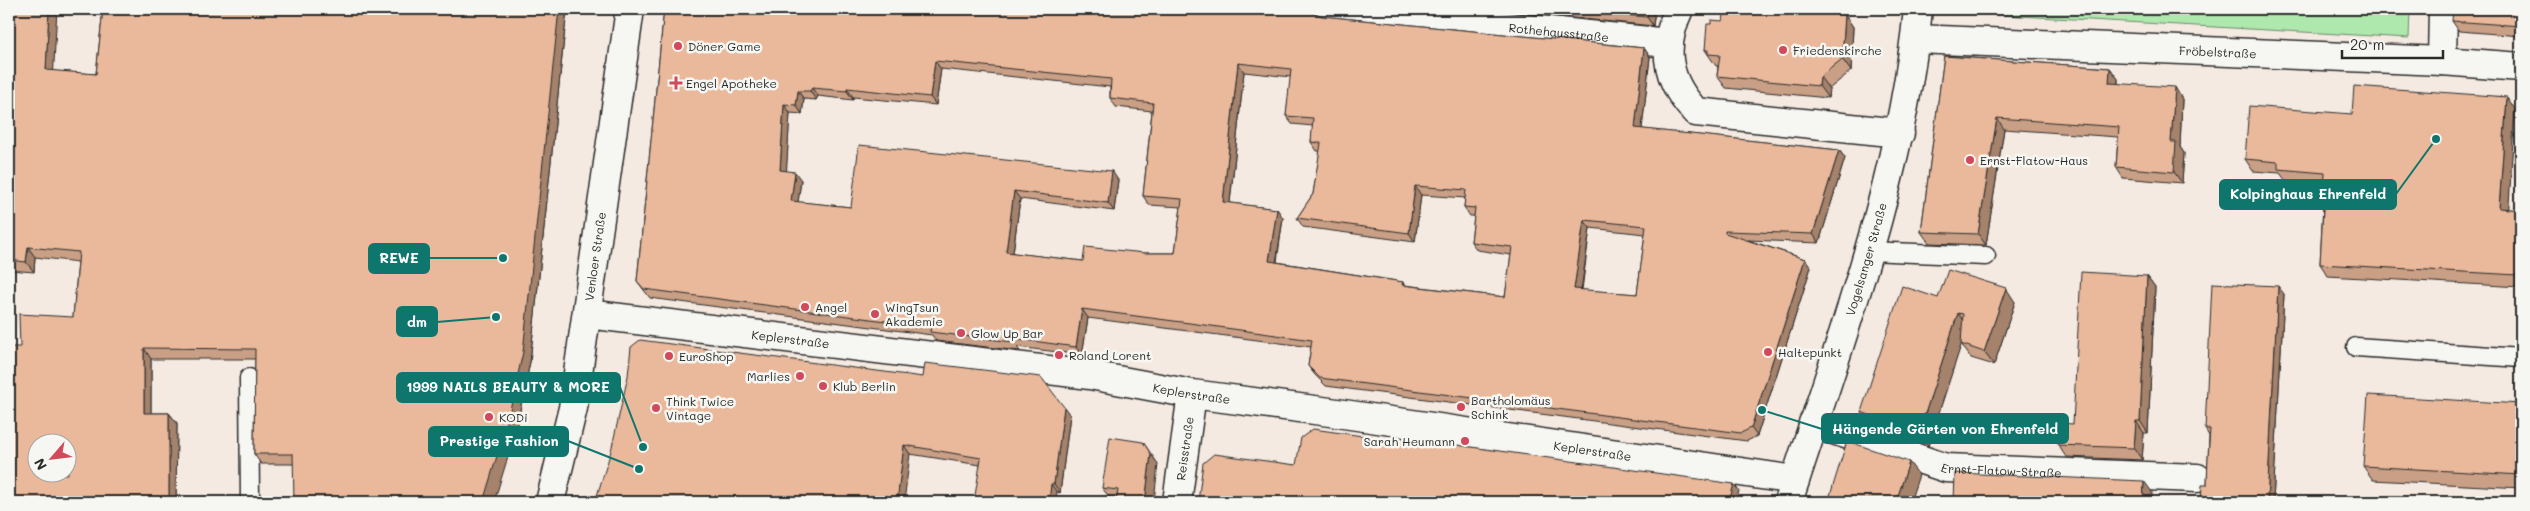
<svg xmlns="http://www.w3.org/2000/svg" width="2530" height="511" font-family="Mali,sans-serif">
<style>
.green{fill:#aee8ad;stroke:#6c8a6c}
.lines{fill:none;stroke-linecap:round;stroke-linejoin:round}
.lane-casing{stroke:#2b2b2b;stroke-width:21}
.street-casing{stroke:#2b2b2b;stroke-width:31}
.secondary-casing{stroke:#2b2b2b;stroke-width:31}
.lane{stroke:#f6f6f2;stroke-width:18}
.street{stroke:#f6f6f2;stroke-width:28}
.secondary{stroke:#f6f6f2;stroke-width:28}
.wall{fill:#c99f85;stroke:#2b2b2b;fill-rule:evenodd}
.shaded-wall{fill:#a4826c;stroke:#2b2b2b}
.building{fill:#eab99b;stroke:#2b2b2b;fill-rule:evenodd}
.poi-dot{fill:#d1495b;stroke:#f6f6f2;stroke-width:2}
.labels{text-anchor:middle;dominant-baseline:central;stroke-width:5;stroke-linejoin:round;paint-order:stroke}
.street-label{font-size:12px;fill:#2b2b2b;stroke:#f6f6f2}
.poi-label{font-size:12px;fill:#2b2b2b;stroke:#f6f6f2;text-anchor:start}
.leader{fill:none;stroke:#0f766e;stroke-width:2}
.callout-dot{fill:#0f766e;stroke:#f6f6f2;stroke-width:2}
.callout{fill:#0f766e;stroke:#0f766e;stroke-width:2}
.callout-label{font-size:14px;text-anchor:middle;font-weight:bold;fill:#fff}
</style>
<rect width="100%" height="100%" fill="#f4eae1"/>
<filter id="ink" filterUnits="userSpaceOnUse"><feTurbulence type="fractalNoise" baseFrequency=".02" numOctaves="2"/><feDisplacementMap in="SourceGraphic" scale="10" xChannelSelector="R" yChannelSelector="G"/><feConvolveMatrix kernelMatrix="1 2 1 2 8 2 1 2 1" color-interpolation-filters="sRGB"/></filter>
<g filter="url(#ink)">
<!-- green -->
<path class="green" d="M1948,9H2410L2409,38L1948,12Z"/>
<g class="lines">
<defs>
<path id="lane" d="M1868,251L1986,256
M2356,347L2521,358
M249,378L250,502"/>
<g id="street">
<path id="s1" d="M1330,9L1668,43"/>
<path d="M1679,9C1661,48 1666,81 1696,112L1900,133"/>
<path id="s2" d="M1916,39L2442,61L2521,67"/>
<path d="M2442,61L2443,9"/>
<path id="s3" d="M587,314L1090,375L1192,394L1330,412L1795,480"/>
<path id="s4" d="M1813,423L1946,468L2197,478"/>
<path id="s5" d="M550,502L573,408L630,9"/>
<path id="s6" d="M1177,502L1192,394"/>
</g>
<g id="secondary">
<path id="s7" d="M1788,502C1840,341 1902,178 1918,9"/>
</g>
</defs>
<!-- lane casing -->
<use href="#lane" class="lane-casing"/>
<!-- street casing -->
<use href="#street" class="street-casing"/>
<!-- secondary casing -->
<use href="#secondary" class="secondary-casing"/>
<!-- lane -->
<use href="#lane" class="lane"/>
<!-- street -->
<use href="#street" class="street"/>
<!-- secondary -->
<use href="#secondary" class="secondary"/>
</g>
<!-- wall -->
<path class="wall" d="M9,9L53,71L96,74L103,9H567L530,362L515,434L293,464H261L254,454L255,359H151V413H169L177,423L176,502L20,347L73,317L78,262L35,257L34,272L9,270Z
M664,9H1315V13L1322,16L1644,48L1650,57L1642,129L1839,150L1845,158L1819,243L1748,240L1805,259L1811,267L1757,436L1747,441L1326,386L1315,375L1308,366L1311,347L1088,318L1082,355L1017,347L1020,351L936,341L932,335L650,298L637,281ZM941,69L1110,87V98L1116,107L1152,111L1143,196L1149,205L1181,207L1175,253H1145L1083,261L1013,253L1020,199L1114,211L1118,180L851,207L798,202L801,180L786,171L790,113L802,114L804,99L816,100L818,96L853,100V97L936,105ZM1244,72L1291,77L1286,116L1292,124L1313,126L1311,142L1317,151H1320L1313,194L1297,218L1303,227L1415,242L1421,195L1465,198L1464,207L1470,216H1474L1471,242L1477,250L1511,255L1505,297L1404,285L1403,282L1277,262L1283,218L1277,209L1230,203ZM1590,228L1645,234L1637,294L1582,290Z
M1484,9H1655L1653,26Z
M2521,9V36L2459,31L2452,21Z
M1845,15L1853,27L1851,71L1829,89L1828,98L1726,88L1717,76L1718,66H1716L1705,50L1711,24L1723,21Z
M1944,56L2110,68L2118,79V84L2182,99L2180,147L2184,153L2182,183L2123,178L2116,167L2118,137L2004,129L1986,245L1929,243L1921,232Z
M2515,109L2508,209L2521,210V287L2328,276L2320,264L2324,184L2286,181L2280,173L2253,171L2245,159L2352,114Z
M2147,276L2155,287L2148,433H2144L2142,460L2066,457L2058,445L2073,424Z
M2284,294L2273,502H2201L2207,485L2209,436L2205,429Z
M1938,298L2015,302L1994,365L1971,358L1961,344L1928,446L1870,426L1861,412Z
M2521,404V488L2373,480L2363,466Z
M1070,415L1060,493L1057,492L980,465L910,454L595,502Z
M1143,442L1158,464L1116,499L1110,498L1102,488Z"/>
<!-- shaded-wall -->
<path class="shaded-wall" d="M49,9H57L53,81L46,70Z
M559,9H567L530,362L515,434L494,502H483Z
M1648,9H1655L1653,26L1647,17Z
M1845,15L1853,27L1851,71L1842,59Z
M1644,48L1650,57L1641,137L1635,128Z
M935,61L941,69L936,105L930,97Z
M1238,63L1244,72L1229,211L1223,202Z
M2110,68L2118,79L2117,94L2109,83Z
M1820,77L1829,89L1828,98L1819,86Z
M2175,87L2182,99L2180,147L2184,153L2182,183L2174,172L2171,142Z
M812,88L818,96L816,100L810,91Z
M847,88L853,97V100L847,91Z
M798,91L804,99L802,114L796,105Z
M2507,97L2515,109L2508,220L2499,208Z
M784,104L790,113L786,179L780,170Z
M1997,118L2004,129L1986,245L1978,234Z
M1839,150L1845,158L1819,243L1813,234Z
M1112,171L1118,180L1114,211L1108,203Z
M795,172L801,180L797,210L791,201Z
M1415,186L1421,195L1415,242L1409,233Z
M1014,191L1020,199L1012,260L1006,252Z
M1277,209L1283,218L1275,270L1269,261Z
M2521,210V280L2518,275Z
M1584,220L1590,228L1580,298L1574,289Z
M28,247L35,257L34,272L26,262Z
M1805,259L1811,267L1757,436L1751,428Z
M2147,276L2155,287L2148,433L2140,421Z
M2278,286L2284,294L2273,502H2267Z
M2006,288L2015,302L1994,365L1984,352Z
M1082,309L1088,318L1082,355L1076,347Z
M1958,313L1967,327L1928,446L1919,432Z
M144,348L151,359V423L144,413Z
M1064,407L1070,415L1060,493L1054,484Z
M169,413L177,423L176,502H169Z
M2136,421L2144,433L2142,460L2134,448Z
M904,445L910,454L904,502H897Z
M1151,454L1158,464L1154,502H1145Z
M1909,462L1919,475L1910,502H1896Z
M2144,481L2152,492V502H2143Z
M1051,484L1057,492L1056,502H1049Z
M1734,484L1739,491L1736,502H1729Z"/>
<!-- building -->
<path class="building" d="M9,9H49L46,70L96,74L103,9H559L523,352L507,423L483,502H294L293,454H254L255,349L144,348V413H169V502H9V347H20L19,314L73,317L79,252L28,247L26,262L9,260ZM38,444H68V474H38Z
M664,9H1311L1314,13L1322,16L1644,48L1635,128L1839,150L1813,234L1725,231V233L1805,259L1751,428L1741,433L1320,378L1308,366L1312,340L1197,324L1082,309L1076,347L1011,338L1014,342L930,332L931,327L644,289L637,281ZM935,61L1111,79L1110,98L1153,103L1143,196L1182,199L1175,253H1145L1085,247L1083,261L1006,252L1014,191L1108,203L1112,171L859,145L851,207L791,201L795,172L780,170L784,104L796,105L798,91H810L812,88L847,91V88L930,97ZM1238,63L1291,69L1286,116L1313,118L1311,142L1321,143L1313,194L1297,218L1409,233L1415,186L1466,190L1464,207L1475,208L1471,242L1512,247L1505,297L1402,285L1403,282L1269,261L1277,209L1223,202ZM1584,220L1646,226L1637,294L1574,289Z
M1563,9H1648L1647,17Z
M1725,9H1791L1845,15L1842,59L1820,77L1819,86L1717,76L1720,55L1708,54V50H1705L1707,24H1711V20L1723,21Z
M2453,9H2521V26L2452,21Z
M1944,56L2110,68L2109,83L2175,87L2171,142H2176L2174,172L2116,167L2119,127L1997,118L1978,234L1921,232Z
M2354,86L2507,97L2499,208L2521,210L2518,275L2320,264L2325,173L2278,169V162L2245,159L2249,106L2352,114Z
M1948,270L2006,288L1984,352L1961,344L1963,314L1958,313L1919,432L1861,412L1902,286L1938,298Z
M2081,272L2147,276L2140,421H2136L2134,448L2058,445L2059,423L2073,424Z
M2212,283L2278,286L2267,502H2201L2202,485H2207L2208,457L2210,429H2205Z
M640,340L923,377L925,363L1041,377L1064,407L1054,484H1051L1049,502H974L981,458L904,445L897,502H595L611,451L628,376L631,347Z
M2368,395L2521,404V475L2363,466Z
M1313,429L1377,438L1407,441V438L1734,484L1729,502H1198L1203,463L1214,454L1296,465L1301,438Z
M1110,437L1143,442L1151,454L1145,502H1116L1118,490L1102,488Z
M1847,441L1909,462L1896,502H1828Z
M1955,473L2144,481L2143,502H1954Z"/>
</g>
<!-- markers -->
<g class="poi-dot">
<circle cx="678" cy="46" r="5"/>
<circle cx="1783" cy="50" r="5"/>
<path d="M673.5 75.5h5v5h5v5h-5v5h-5v-5h-5v-5h5z"/>
<circle cx="1970" cy="160" r="5"/>
<circle cx="805" cy="307" r="5"/>
<circle cx="875" cy="314" r="5"/>
<circle cx="961" cy="333" r="5"/>
<circle cx="1768" cy="352" r="5"/>
<circle cx="1059" cy="355" r="5"/>
<circle cx="669" cy="356" r="5"/>
<circle cx="800" cy="376" r="5"/>
<circle cx="823" cy="386" r="5"/>
<circle cx="1461" cy="407" r="5"/>
<circle cx="656" cy="408" r="5"/>
<circle cx="489" cy="417" r="5"/>
<circle cx="1465" cy="441" r="5"/>
</g>
<g class="labels">
<!-- street labels -->
<g class="street-label">
<text stroke="none"><textPath href="#s1" startOffset="230">Rothehausstraße</textPath></text>
<text stroke="none"><textPath href="#s2" startOffset="302">Fröbelstraße</textPath></text>
<text stroke="none"><textPath href="#s5" startOffset="250">Venloer Straße</textPath></text>
<text stroke="none"><textPath href="#s7" startOffset="255">Vogelsanger Straße</textPath></text>
<text stroke="none"><textPath href="#s3" startOffset="205">Keplerstraße</textPath></text>
<text stroke="none"><textPath href="#s3" startOffset="610">Keplerstraße</textPath></text>
<text stroke="none"><textPath href="#s6" startOffset="54">Reisstraße</textPath></text>
<text stroke="none"><textPath href="#s3" startOffset="1015">Keplerstraße</textPath></text>
<text stroke="none"><textPath href="#s4" startOffset="196">Ernst-Flatow-Straße</textPath></text>
</g>
<!-- poi labels -->
<g class="poi-label">
<text x="688" y="46">Döner Game</text>
<text x="1793" y="50">Friedenskirche</text>
<text x="686" y="83">Engel Apotheke</text>
<text x="1980" y="160">Ernst-Flatow-Haus</text>
<text x="815" y="307">Angel</text>
<text x="885" y="307">WingTsun<tspan x="885" dy="14">Akademie</tspan></text>
<text x="971" y="333">Glow Up Bar</text>
<text x="1778" y="352">Haltepunkt</text>
<text x="1069" y="355">Roland Lorent</text>
<text x="679" y="356">EuroShop</text>
<text x="790" y="376" text-anchor="end">Marlies</text>
<text x="833" y="386">Klub Berlin</text>
<text x="1471" y="400">Bartholomäus<tspan x="1471" dy="14">Schink</tspan></text>
<text x="666" y="401">Think Twice<tspan x="666" dy="14">Vintage</tspan></text>
<text x="499" y="417">KODi</text>
<text x="1455" y="441" text-anchor="end">Sarah Heumann</text>
</g>
</g>
<!-- callouts -->
<path class="leader" d="M2436 139L2396 194M503 258L429 258M496 317L437 322M643 447L620 387M1762 410L1822 429M639 469L568 441"/>
<g class="callout-dot">
<circle cx="2436" cy="139" r="5"/>
<circle cx="503" cy="258" r="5"/>
<circle cx="496" cy="317" r="5"/>
<circle cx="643" cy="447" r="5"/>
<circle cx="1762" cy="410" r="5"/>
<circle cx="639" cy="469" r="5"/>
</g>
<g class="callout">
<rect x="2220" y="180" width="176" height="29" rx="5"/>
<rect x="369" y="244" width="60" height="29" rx="5"/>
<rect x="397" y="307" width="40" height="29" rx="5"/>
<rect x="397" y="373" width="223" height="29" rx="5"/>
<rect x="1822" y="414" width="246" height="29" rx="5"/>
<rect x="429" y="427" width="139" height="29" rx="5"/>
</g>
<g class="callout-label">
<text x="2308" y="199">Kolpinghaus Ehrenfeld</text>
<text x="399" y="263">REWE</text>
<text x="417" y="327">dm</text>
<text x="508" y="392">1999 NAILS BEAUTY &amp; MORE</text>
<text x="1945" y="434">Hängende Gärten von Ehrenfeld</text>
<text x="499" y="446">Prestige Fashion</text>
</g>
<!-- margin -->
<rect width="2530" height="511" fill="none" stroke="#f6f6f2" stroke-width="30"/>
<rect x="15" y="15" width="2500" height="481" fill="none" stroke="#2b2b2b" stroke-width="2" filter="url(#ink)"/>
<!-- north arrow -->
<g transform="translate(52 458) rotate(242)"><circle r="24" fill="#f6f6f2" stroke="#a5a5a2"/>
<path d="M0-4L9 19L0 12L-9 19Z" fill="#d1495b"/>
<text y="-8" font-size="14" font-weight="bold" text-anchor="middle" fill="#2b2b2b">N</text>
</g>
<!-- scale -->
<path d="M2342 50v8h101v-8" fill="none" stroke="#2b2b2b" stroke-width="2.5"/>
<text x="2350" y="50" font-size="15" fill="#2b2b2b" stroke="#f6f6f2" stroke-width="4" paint-order="stroke">20 m</text>
</svg>
